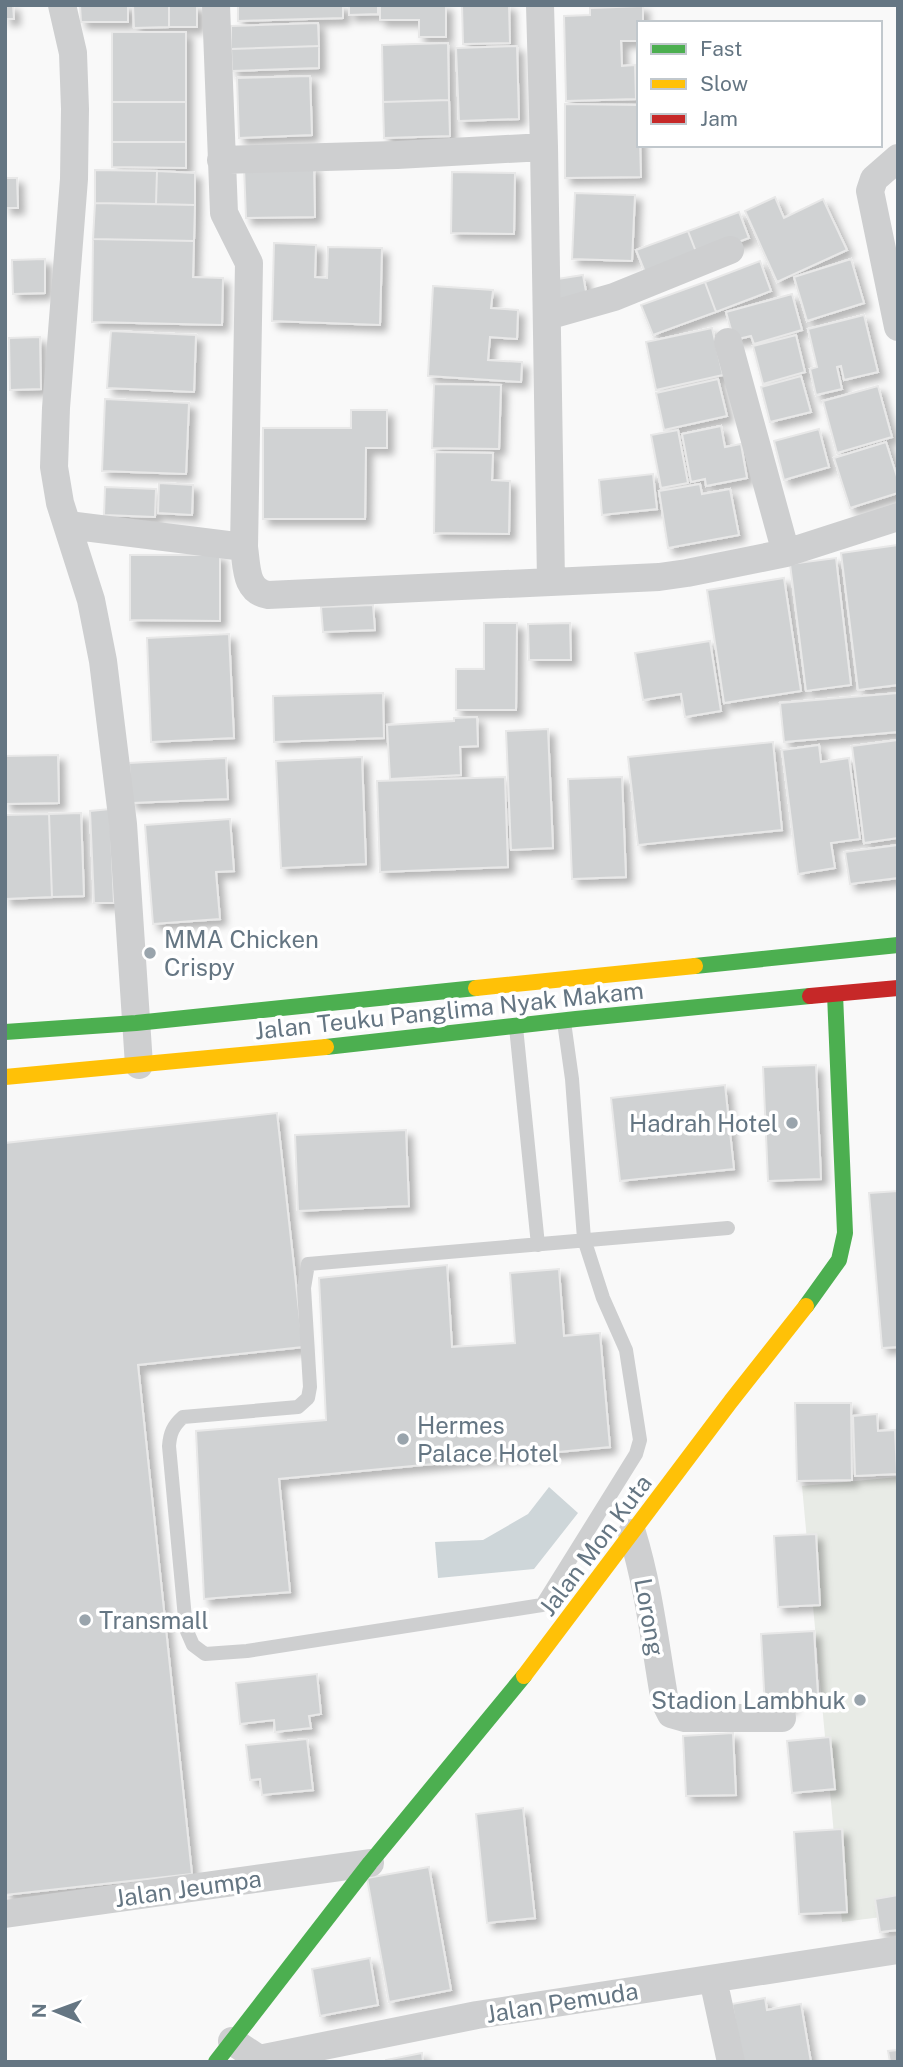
<svg xmlns="http://www.w3.org/2000/svg" width="903" height="2067" font-family="'Public Sans',sans-serif">
<style>
.green{fill:#e8ebe6}
.water{fill:#ced6d9}
.building{fill:#d0d2d3;stroke:#e8e8e8;stroke-width:2;filter:url(#shadow)}
.lines{fill:none;stroke-linecap:round;stroke-linejoin:round}
.lane{stroke:#cecfd0;stroke-width:14}
.street{stroke:#cecfd0;stroke-width:28}
.fast{stroke:#4caf50;stroke-width:16}
.slow{stroke:#ffc107;stroke-width:16}
.jam{stroke:#c62828;stroke-width:16}
.poi-dot{fill:#99a4ac;stroke:#fff;stroke-width:2.5}
.labels{text-anchor:middle;dominant-baseline:central;stroke-width:7;stroke-linejoin:round;paint-order:stroke}
.poi-label{font-size:24px;fill:#657683;stroke:#fff;text-anchor:start}
.street-label{font-size:24px;fill:#657683;stroke:#fff}
</style>
<defs>
<filter id="shadow"><feDropShadow dx="6" dy="6" stdDeviation="3.5" flood-color="#0004"/></filter>
</defs>
<rect width="100%" height="100%" fill="#f9f9f9"/>
<!-- green -->
<path class="green" d="M898,1477V1915L842,1922L802,1486Z"/>
<!-- water -->
<path class="water" d="M549,1487L578,1513L534,1569L438,1578L435,1542L483,1540L528,1514Z"/>
<!-- building -->
<path class="building" d="M5,5H13L14,19H5Z
M80,5H128V22H81Z
M133,5H169V27L134,28Z
M169,5H197V27H169Z
M238,5H343V18L238,21Z
M349,5H378V14L349,15Z
M380,5H446V37H419V20H380Z
M462,5H509L510,43L463,44Z
M643,6V23H639V41H621L622,66L635,65L636,99L566,101L564,16L590,15V8Z
M318,23L319,46L231,49V26Z
M112,32H186V102H112Z
M448,43L449,100L383,102L382,45Z
M319,46V68L232,71L231,49Z
M517,46L519,119L459,121L456,48Z
M310,76L312,135L239,138L237,78Z
M449,100L450,136L384,138L383,102Z
M112,102H186V142H112Z
M565,104L639,105L641,177L565,178Z
M112,142H186V168L112,167Z
M314,166L315,217L246,218L244,167Z
M95,170L157,171L156,204L95,203Z
M157,171L195,173V205L156,204Z
M452,172L515,173L514,234L451,233Z
M5,178H17L18,208H5Z
M575,193L635,195L632,261L572,259Z
M775,197L784,218L823,199L847,250L777,282L745,211Z
M95,203L195,205L194,241L93,239Z
M739,212L749,238L698,257L688,231Z
M688,231L698,257L647,277L636,250Z
M93,239L194,241L193,277L223,278L222,325L92,322Z
M274,243L316,245L315,277L327,278L328,247L382,248L380,325L272,321Z
M45,259V293L13,294L12,260Z
M851,259L864,303L807,321L794,277Z
M760,261L771,291L716,312L705,282Z
M583,275L587,297L555,303L551,280Z
M705,282L716,312L653,335L641,305Z
M433,286L493,290L491,308L518,310L517,339L490,337L488,360L522,362L521,382L428,376Z
M792,294L802,330L754,344L751,336L734,340L726,312Z
M864,315L878,372L844,380L841,366L837,367L842,389L816,395L810,369L817,367L808,329Z
M712,328L723,375L656,390L646,342Z
M111,331L196,335L194,392L107,388Z
M796,335L805,372L763,384L753,346Z
M40,337L41,389L10,390L9,338Z
M801,376L811,412L770,422L761,387Z
M718,379L727,416L664,430L656,393Z
M434,384L501,385L499,449L432,448Z
M878,386L892,437L837,453L823,401Z
M105,399L189,403L186,474L102,471Z
M351,410H387V448H366L365,519H263V428H351Z
M721,426L725,447L741,444L747,478L706,486L705,479L691,482L682,434Z
M819,429L829,467L784,480L774,441Z
M678,430L688,483L661,488L651,435Z
M886,442L898,480V493L850,508L834,458Z
M435,452L493,453L492,480L510,481L509,534L434,533Z
M653,474L657,509L602,515L599,480Z
M159,483L193,485L192,515L158,513Z
M700,484L702,494L730,489L739,535L668,548L659,491Z
M105,487L156,489L155,517L104,515Z
M898,545V685L858,690L841,553Z
M130,555H220V621L130,620Z
M836,558L851,685L806,691L790,564Z
M784,578L801,691L724,703L707,590Z
M373,605L375,630L323,632L321,607Z
M484,623H517L516,710H456V669H484Z
M570,623L571,660H529L528,624Z
M229,634L234,738L151,742L147,638Z
M710,641L721,711L685,717L681,694L643,700L635,653Z
M383,693L384,738L274,742L273,696Z
M898,693V732L784,742L780,703Z
M477,717L478,746L460,747L461,775L390,779L387,725L454,721V718Z
M548,729L553,848L511,850L506,731Z
M898,740V838L864,843L852,746Z
M773,742L782,830L638,845L628,757Z
M819,745L821,762L849,758L860,839L831,843L835,868L798,874L782,750Z
M58,755L59,803L5,804V756Z
M362,757L366,864L281,868L276,761Z
M226,758L228,799L131,803L129,763Z
M505,777L508,867L380,872L377,781Z
M622,777L626,877L572,879L568,779Z
M110,809L114,903H94L90,811Z
M81,813L84,896L52,897L49,814Z
M49,814L52,897L5,899V815Z
M230,819L234,871L216,872L220,919L153,924L145,825Z
M898,845V878L850,884L845,852Z
M816,1065L821,1179L768,1181L763,1067Z
M725,1085L734,1169L620,1181L611,1098Z
M277,1113L303,1347L138,1365L192,1874L5,1895V1143Z
M406,1130L409,1206L298,1211L295,1135Z
M898,1191V1347L882,1348L869,1193Z
M447,1265L452,1347L515,1343L510,1273L559,1269L564,1336L600,1333L610,1447L279,1479L290,1592L204,1599L196,1431L326,1420L319,1278Z
M795,1403H851L852,1480L797,1481Z
M877,1414L878,1431L895,1430L897,1474L855,1476L853,1416Z
M816,1534L820,1605L778,1607L774,1536Z
M814,1631L818,1695L790,1696L791,1707L765,1708L761,1634Z
M317,1674L321,1714L309,1716L311,1728L275,1732L274,1720L240,1724L236,1683Z
M733,1733L736,1795L686,1796L683,1736Z
M830,1737L835,1789L792,1793L787,1741Z
M307,1739L313,1790L262,1795L260,1779L250,1780L246,1745Z
M523,1808L535,1918L487,1923L476,1814Z
M842,1829L847,1912L799,1914L794,1832Z
M429,1867L451,1990L389,2002L367,1878Z
M898,1895V1930L880,1932L875,1899Z
M370,1958L378,2005L320,2016L312,1969Z
M765,1998L767,2010L801,2004L811,2062H742L732,2004Z
M898,2050V2062H890L888,2051Z
M422,2053L423,2062H386V2060Z"/>
<g class="lines">
<!-- lane -->
<path class="lane" d="M564,1022L572,1079L584,1239L603,1298L626,1350L640,1440L636,1454L542,1605L247,1651L205,1654L193,1645L186,1629L169,1446C170,1433 173,1426 183,1417L298,1407L308,1398L310,1387L304,1288L308,1264L728,1228
M516,1027L538,1245"/>
<!-- street -->
<path class="street" d="M62,5L73,53L75,109L74,179L56,408L54,467L60,503L91,600L103,661L123,824L139,1065
M216,5L224,213L249,263L244,547
M540,5L544,147L551,582
M898,158L874,179L870,191L898,327
M221,160L397,155L544,147
M547,316L614,297L730,250
M728,342L786,553
M68,525L244,547C247,567 245,591 268,595L659,577L687,573L786,553L898,517
M632,1533C649,1588 655,1645 665,1702L671,1714L685,1718H782
M5,1914L370,1863
M713,1979L731,2062
M232,2041L259,2059L477,2015L898,1950"/>
<!-- fast -->
<path class="fast" d="M695,966L898,945
M5,1032L136,1023L476,988
M326,1047L576,1019L810,996
M806,1306L839,1260L845,1233L835,994
M216,2062L370,1863L524,1676"/>
<!-- slow -->
<path class="slow" d="M476,988L695,966
M5,1077L326,1047
M524,1676L731,1401L806,1306"/>
<!-- jam -->
<path class="jam" d="M810,996L898,988"/>
</g>
<!-- markers -->
<g class="poi-dot">
<circle cx="150" cy="953" r="7"/>
<circle cx="792" cy="1123" r="7"/>
<circle cx="403" cy="1439" r="7"/>
<circle cx="85" cy="1620" r="7"/>
<circle cx="860" cy="1700" r="7"/>
</g>
<g class="labels">
<!-- poi labels -->
<g class="poi-label">
<text x="164" y="939">MMA Chicken<tspan x="164" dy="28">Crispy</tspan></text>
<text x="778" y="1123" text-anchor="end">Hadrah Hotel</text>
<text x="417" y="1425">Hermes<tspan x="417" dy="28">Palace Hotel</tspan></text>
<text x="99" y="1620">Transmall</text>
<text x="846" y="1700" text-anchor="end">Stadion Lambhuk</text>
</g>
<!-- street labels -->
<g class="street-label">
<text transform="translate(449 1010) rotate(-6)">Jalan Teuku Panglima Nyak Makam</text>
<text transform="translate(595 1545) rotate(-53)">Jalan Mon Kuta</text>
<text transform="translate(650 1617) rotate(80)">Lorong</text>
<text transform="translate(188 1888) rotate(-8)">Jalan Jeumpa</text>
<text transform="translate(562 2002) rotate(-9)">Jalan Pemuda</text>
</g>
</g>
<!-- border -->
<rect width="903" height="2067" fill="none" stroke="#657683" stroke-width="14"/>
<!-- legend -->
<rect x="637" y="21" width="245" height="126" fill="#ffffff" stroke="#c1c8cd" stroke-width="2"/>
<rect x="651" y="44" width="35" height="10" fill="#4caf50" stroke="#c1c8cd" stroke-width="2"/>
<text x="700" y="56" font-size="21" fill="#657683">Fast</text>
<rect x="651" y="79" width="35" height="10" fill="#ffc107" stroke="#c1c8cd" stroke-width="2"/>
<text x="700" y="91" font-size="21" fill="#657683">Slow</text>
<rect x="651" y="114" width="35" height="10" fill="#c62828" stroke="#c1c8cd" stroke-width="2"/>
<text x="700" y="126" font-size="21" fill="#657683">Jam</text>
<!-- north arrow -->
<g transform="translate(56 2011) rotate(271)" stroke="#ffffff" stroke-width="5" paint-order="stroke">
<path d="M0-5L12 26L0 18L-12 26Z" fill="#657683"/>
<text y="-10" font-size="19" font-weight="bold" text-anchor="middle" fill="#657683">N</text>
</g>
</svg>
